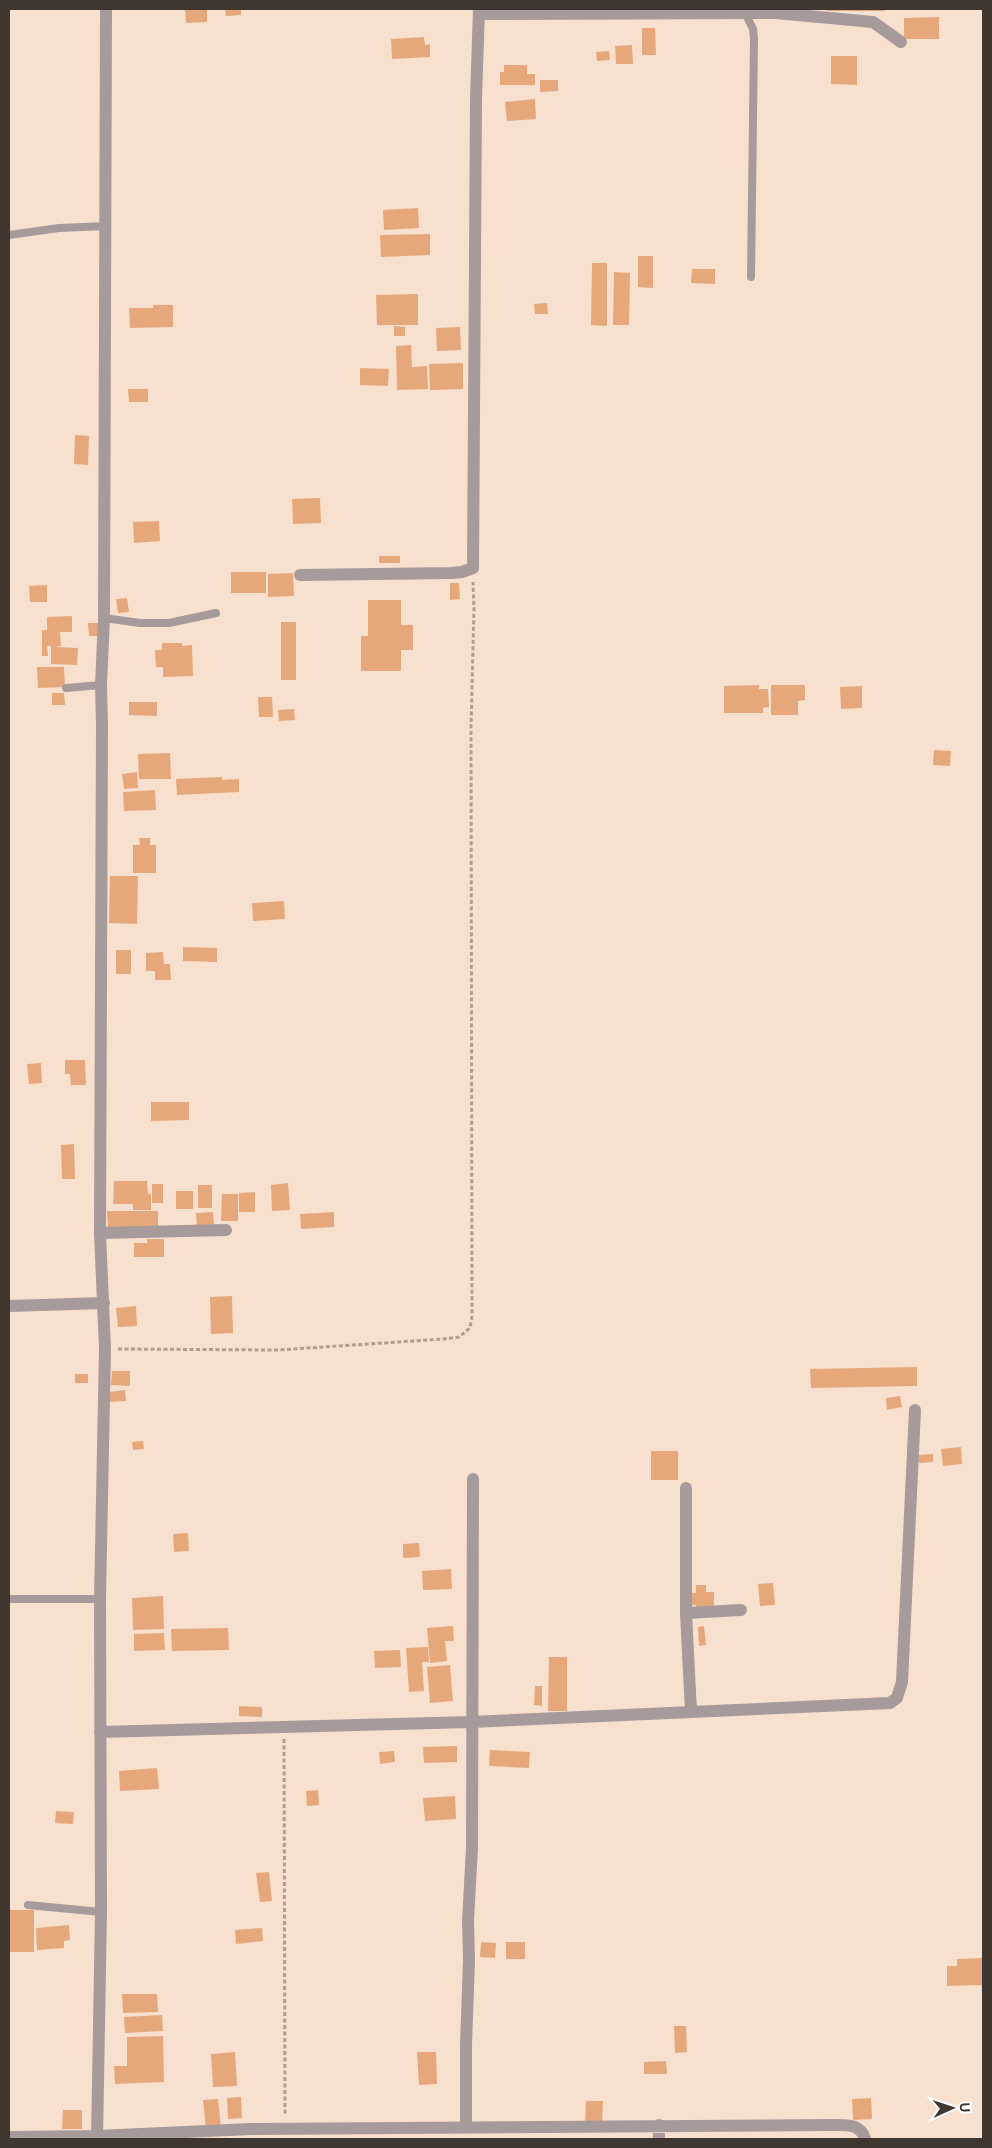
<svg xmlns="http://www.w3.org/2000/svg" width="992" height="2148" font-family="Figtree,sans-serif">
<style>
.building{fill:#e6a87b}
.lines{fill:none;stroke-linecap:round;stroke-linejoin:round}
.path{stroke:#b09d91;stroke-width:3;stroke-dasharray:4 2.5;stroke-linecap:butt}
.service{stroke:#a79a9a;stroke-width:8}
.minor{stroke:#a79a9a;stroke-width:12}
</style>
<rect width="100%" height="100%" fill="#f8e0cf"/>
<!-- building -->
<path class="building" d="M185,9H207V22L186,23Z
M225,9H241V15L226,16Z
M827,9H885V11H827Z
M939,17V39H904V18Z
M642,28H655L656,55H642Z
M424,37L425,45L430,44V57L392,59L391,39Z
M632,45L633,64H616L615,46Z
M609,51L610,60L597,61L596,52Z
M831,56H857V85L831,84Z
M504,65H527V74H535V85H500V72H504Z
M540,80H558V91L540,92Z
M535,99L536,119L507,121L505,102Z
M418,208L419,228L384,230L383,210Z
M430,234V255L381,257L380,235Z
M638,256H653V288L638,287Z
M592,263H607V326L591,325Z
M692,269H715V284L691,283Z
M614,272L630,273L629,325H613Z
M418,294V325H377L376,295Z
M547,303L548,314H535L534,304Z
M153,305H173V327L130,328L129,308H153Z
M394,326L405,327V336H394Z
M460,327L461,350L437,351L436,328Z
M411,345L412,367L427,366L428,389L397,390L396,346Z
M463,363V389L430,390L429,364Z
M360,368L389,369L388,386L360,385Z
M128,389H148V402H129Z
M75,435L89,436L88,465L74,464Z
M320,498L321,523L293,524L292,499Z
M159,521L160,541L134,543L133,522Z
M379,556H400V563H379Z
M231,572H266V593H231Z
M293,573L294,596L268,597V574Z
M450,583H459L460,599L450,600Z
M47,585V602H30L29,586Z
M127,598L129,612L118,613L116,599Z
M368,600H401V625H413V650H401V671H361V636H368Z
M72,616V632H60L61,646L55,647L78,648L77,665L51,664V646H47L48,656H42V630H47V617Z
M281,622H296V680H281Z
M88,623H98L99,636H89Z
M162,643H182V646L192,645L193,676L163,677V667H156L155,650H162Z
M37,667H64L65,687L38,688Z
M759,685V689H768L769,707L763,708V713H724V686Z
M771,685H805V700L798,701V715H771Z
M862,686V708L841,709L840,687Z
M52,693H64L65,705H52Z
M258,697H272L273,717H259Z
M129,702H157V716L129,715Z
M294,709L295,720L279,721L278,710Z
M934,750L951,751L950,766L933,765Z
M170,753L171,779H139L138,754Z
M137,772L138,788L124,789L122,774Z
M222,777V780L239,779V792L177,795L176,779Z
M155,790L156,810L124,811L123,792Z
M139,838H150V845H156V873H133V845H140Z
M110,876H138L137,924L109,923Z
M284,901L285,919L253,921L252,903Z
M183,947L217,948V962L183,961Z
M116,950H131V974H116Z
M163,952L164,964H170L171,980H155V971H146V953Z
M65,1060H85L86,1085H71L70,1074H65Z
M41,1063L42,1083L29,1084L27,1064Z
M151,1102H189V1120L151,1121Z
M74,1144L75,1179H62L61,1145Z
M114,1181H147L148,1194H151V1210H133V1204H113Z
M288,1183L290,1210L272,1211L271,1185Z
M152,1184H163V1203H152Z
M198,1185H212V1208H198Z
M176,1191H193V1209H176Z
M255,1192V1212H239V1193Z
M222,1194H238V1221H221Z
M107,1211H158V1229H108Z
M213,1212L214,1228L197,1229L196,1213Z
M334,1212V1227L301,1229L300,1214Z
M147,1239H164V1257H134V1243H147Z
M232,1296L233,1333L211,1334L210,1297Z
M136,1306L137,1326L118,1327L116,1308Z
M917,1367V1386L811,1388L810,1369Z
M112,1371H130V1386L111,1385Z
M75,1374H88V1383H75Z
M125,1390L126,1401L110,1402L109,1392Z
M900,1396L902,1407L887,1410L886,1398Z
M143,1441L144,1449L133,1450L132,1442Z
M961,1447L962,1464L943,1466L941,1449Z
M651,1451H678V1480H651Z
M933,1454V1462L919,1463L918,1455Z
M188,1533L189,1551L174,1552L173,1534Z
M419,1543L420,1557L403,1558V1544Z
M451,1569L452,1589L423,1590L422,1571Z
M773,1583L775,1605L760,1606L758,1584Z
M696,1585H706V1592H714V1610L696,1609V1605H690V1593H696Z
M163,1596L164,1629L133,1630L132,1598Z
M453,1626L454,1641H445L447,1661L430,1663L427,1628Z
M704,1626L706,1645L699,1646L698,1627Z
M228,1628L229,1650L172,1651L171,1629Z
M164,1633L165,1650L134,1651V1634Z
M428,1647L429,1662H422L424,1691L409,1692L406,1648Z
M400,1650L401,1667L375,1668L374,1651Z
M549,1657H567V1711H548Z
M450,1665L453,1701L430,1703L427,1667Z
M535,1686H542V1706L534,1705Z
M239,1706L262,1707V1717L239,1716Z
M457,1746V1762L424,1763L423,1747Z
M490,1750L530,1752L529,1768L489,1766Z
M394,1751L395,1762L380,1764L379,1752Z
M157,1768L159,1789L120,1791L119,1771Z
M318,1790L319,1805L307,1806L306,1791Z
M455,1796L456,1819L425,1821L423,1798Z
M56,1811L74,1812L73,1824L55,1823Z
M269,1872L272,1901L260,1902L256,1873Z
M9,1910H34V1952H9Z
M69,1925L70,1940L64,1941V1948L37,1950L36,1928Z
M262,1928L263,1941L236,1944L235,1930Z
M481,1942L496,1943L495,1958L480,1957Z
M506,1942H525V1959H506Z
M983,1958V1985L947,1986V1966H957V1959Z
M122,1994H157L158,2012L123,2013Z
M162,2015L163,2031L125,2033L124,2017Z
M674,2026H686L687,2052L675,2053Z
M163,2036L164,2082L115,2084L114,2066H127V2037Z
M235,2052L237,2086L213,2087L211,2054Z
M417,2052H436L437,2084L419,2085Z
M666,2061L667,2074H644V2062Z
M241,2097L242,2118L228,2119L227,2098Z
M871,2098L872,2119L853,2120L852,2099Z
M218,2099L221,2128L206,2130L203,2100Z
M586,2101H603L602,2123H585Z
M63,2110H82V2129H62Z"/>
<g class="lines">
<!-- path -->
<path class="path" d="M118,1349L278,1350L443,1339L459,1337L470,1328L472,1316L471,727L474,609L473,582
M284,1739L285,2116"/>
<!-- service -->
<path class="service" d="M745,13L753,29L754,39L751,277
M9,235L59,228L106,226
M104,618L140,623H169L216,613
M66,688L101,685
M9,1599H100
M28,1905L101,1912"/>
<!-- minor -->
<path class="minor" d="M479,14L776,13L873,22L901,42
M300,575L451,573L462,572L473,568L476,99L479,9
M100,1233L226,1230
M9,1306L104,1303
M686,1488V1613L691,1712
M686,1613L741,1610
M100,1732L471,1722L890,1703L897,1698L902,1682L915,1410
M659,2125V2139
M466,2128V2045L469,1960L468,1921L472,1848L473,1479
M9,2137L97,2136L251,2129L836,2125C850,2125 861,2125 865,2139
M97,2139L101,1912L100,1599L105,1349L100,1233L102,725L101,685L104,618L106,9"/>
</g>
<!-- border -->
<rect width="992" height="2148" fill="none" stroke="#403630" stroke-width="20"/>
<!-- north arrow -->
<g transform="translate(952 2108) rotate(87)" stroke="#ffffff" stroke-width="4" paint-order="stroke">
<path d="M0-4L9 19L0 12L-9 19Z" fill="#403630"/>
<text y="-8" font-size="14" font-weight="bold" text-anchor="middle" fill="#403630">U</text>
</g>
</svg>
